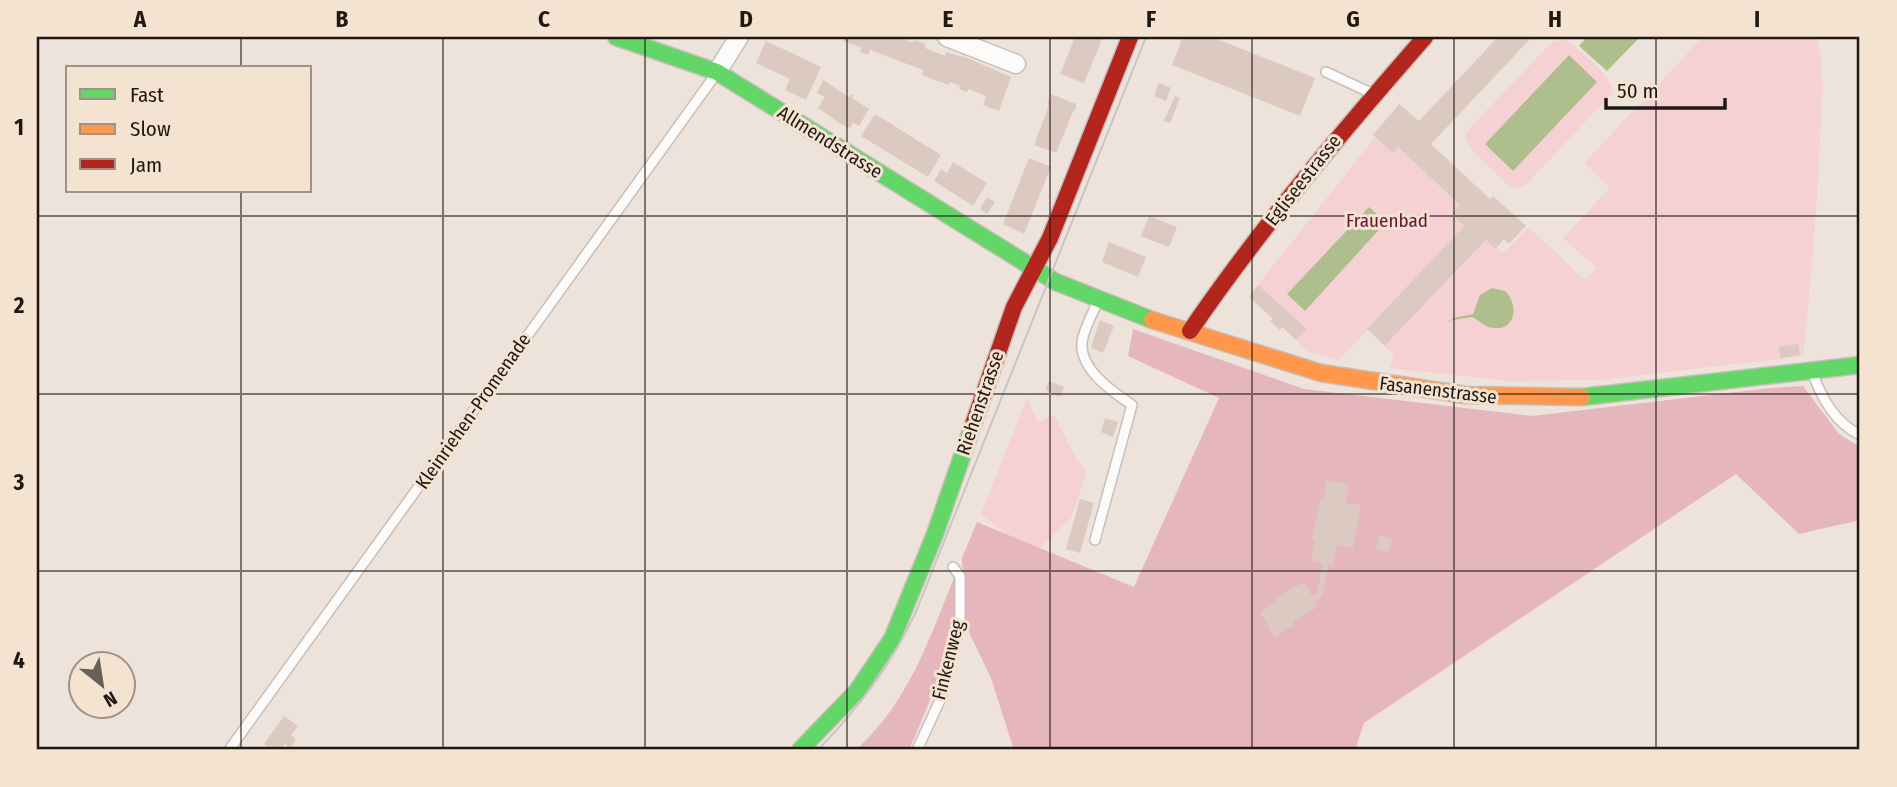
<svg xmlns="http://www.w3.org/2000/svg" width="1897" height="787" font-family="'Fira Sans Condensed',sans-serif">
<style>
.green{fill:#f5d1d3}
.forest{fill:#e5b6bb}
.water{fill:#aebe8c}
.building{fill:#dcc9c1}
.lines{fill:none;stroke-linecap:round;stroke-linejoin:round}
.lane-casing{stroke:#c6bfb8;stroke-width:12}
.street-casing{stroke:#c6bfb8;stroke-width:21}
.fast-casing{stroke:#c6bfb8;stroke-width:19}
.slow-casing{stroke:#c6bfb8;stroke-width:19}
.jam-casing{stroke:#c6bfb8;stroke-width:19}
.lane{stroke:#fcfbf9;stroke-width:9}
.street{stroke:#fcfbf9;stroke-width:18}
.fast{stroke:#63d668;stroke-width:16}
.slow{stroke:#ff974d;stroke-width:16}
.jam{stroke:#b3261e;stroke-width:16}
.tram{stroke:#c8c6c4;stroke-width:2}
.grid{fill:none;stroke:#1f1913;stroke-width:2;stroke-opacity:0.55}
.labels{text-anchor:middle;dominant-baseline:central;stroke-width:6;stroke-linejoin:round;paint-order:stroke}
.street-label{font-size:19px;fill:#1f1913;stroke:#f5e3d2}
.park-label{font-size:19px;fill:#6d1132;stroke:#f5e3d2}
.neatline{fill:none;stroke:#1f1913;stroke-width:2.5}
.grid-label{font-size:23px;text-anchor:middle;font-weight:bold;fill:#1f1913}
</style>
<rect width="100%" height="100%" fill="#ede3da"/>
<!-- green -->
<path class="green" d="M1703,37H1816C1826,69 1822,105 1820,138C1817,211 1811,283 1803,356L1600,380L1509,381L1389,368L1394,354L1385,347L1486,241L1503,253L1529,227L1585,280L1597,268L1563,238L1610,188L1584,163Z
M1564,39C1578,49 1611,74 1613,92L1525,186L1517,189L1509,186L1473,152L1465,137L1469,129L1552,42Z
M1375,137L1393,152L1398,147L1460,205L1452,214L1464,226L1339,360L1307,351L1296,340L1306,329L1258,285Z
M1027,398L1038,422L1054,415L1077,460L1087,473L1071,518L1040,548L1008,535L981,514Z"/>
<!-- forest -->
<path class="forest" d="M1133,329L1304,389L1532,416L1771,388L1803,386L1839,434L1860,447V520L1799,534L1736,474L1364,723L1355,750H1014L991,678L965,624L962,558L977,522L1134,587L1219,398L1128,356Z
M955,575V623L934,691L909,750H856C865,741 874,732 882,722C916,680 935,625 955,575Z"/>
<!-- water -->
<path class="water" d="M1587,37H1640L1607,71L1579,46Z
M1569,55L1597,82L1513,171L1485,144Z
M1369,207L1386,222L1305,311L1287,294Z
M1492,288L1505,291C1519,304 1516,331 1493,328C1484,327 1479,320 1472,317L1452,320L1444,324L1454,318L1473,314L1480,295Z"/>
<!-- building -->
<path class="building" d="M845,37H901L913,43L914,40L926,44L925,48L945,56L946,52L967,58L1011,77L999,111L983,105L986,96L968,89L967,92L959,89L960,86L950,82L949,85L935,80L922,75L923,70L870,50L868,55L860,52L862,48L843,41Z
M1075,37H1103L1084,83L1060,74Z
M1183,37H1212L1315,78L1300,116L1172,65Z
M1498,37H1532L1431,144L1490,199L1493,196L1526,226L1509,244L1504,239L1495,249L1486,240L1385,346L1367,329L1464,226L1452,214L1460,205L1398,147L1393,153L1373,135L1399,104L1419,121Z
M766,41L821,67L806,100L785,90L790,79L756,63Z
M823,80L849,97L851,94L853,95L852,98L869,109L859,126L853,123L850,128L841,124L818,108L825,97L817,93Z
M1159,83L1171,88L1166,101L1154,96Z
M1051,94L1076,104V108L1072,114L1056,153L1034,145L1049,105L1047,104Z
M1175,96L1180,98L1170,123L1164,121Z
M875,114L941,155L928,177L861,136Z
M1029,158L1051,167L1024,234L1003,224Z
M953,162L987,183L973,206L934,181L941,169L947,173Z
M987,197L995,202L987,214L980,209Z
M1149,216L1177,227L1169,247L1141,236Z
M1109,242L1146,257L1138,277L1102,262Z
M1258,285L1307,329L1296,340L1282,327L1280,330L1270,321L1273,319L1249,297Z
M1100,320L1114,326L1103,353L1091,348Z
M1798,344L1800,355L1780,358L1779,347Z
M1049,381L1064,387L1060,397L1045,390Z
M1105,418L1118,422L1113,437L1101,432Z
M1327,480L1349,484L1346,503L1361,505L1353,548L1337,545L1333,565L1329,564L1322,597L1314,602L1318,607L1293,621L1295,625L1274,637L1260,612L1276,602L1274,598L1304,582L1312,596L1317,593L1323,563L1311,561L1315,540H1312L1320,500H1323Z
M1080,499L1094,503L1080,553L1066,549Z
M1379,535L1392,538L1389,552L1376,549Z
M284,716L298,726L291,735L296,739L290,748L285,744L280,750H274L264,744Z"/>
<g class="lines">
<defs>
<path id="lane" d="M1326,72L1371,93
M1812,372C1822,398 1834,422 1860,435
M1095,540L1132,405C1113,392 1080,370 1082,343C1083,330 1093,313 1098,301
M229,750L716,74
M917,750L942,696L960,624V576L953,567"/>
<path id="street" d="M947,37L1016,64
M717,72L739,37"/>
<path id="fast" d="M616,37L717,72L1056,282L1152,320
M1582,397L1860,365
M800,750L857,691L892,639L935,534L974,422"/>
<path id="slow" d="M1152,320L1321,373L1466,395L1582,397"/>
<path id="jam" d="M1190,331C1261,227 1342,132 1425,37
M974,422L1014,307L1050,238L1130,37"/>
</defs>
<!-- lane casing -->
<use href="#lane" class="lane-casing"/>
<!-- street casing -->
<use href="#street" class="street-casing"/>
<!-- fast casing -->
<use href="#fast" class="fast-casing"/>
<!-- slow casing -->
<use href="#slow" class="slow-casing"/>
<!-- jam casing -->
<use href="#jam" class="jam-casing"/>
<!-- lane -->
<use href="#lane" class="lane"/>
<!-- street -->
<use href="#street" class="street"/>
<!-- fast -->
<use href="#fast" class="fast"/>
<!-- slow -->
<use href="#slow" class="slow"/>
<!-- jam -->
<use href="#jam" class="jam"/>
<!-- tram -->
<path class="tram" d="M818,750C860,706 889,668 915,614L1146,37"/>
</g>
<!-- grid -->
<path class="grid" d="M241,37V68M443,37V750M645,37V750M847,37V750M1050,37V750M1252,37V750M1454,37V750M1656,37V750M241,191V750M37,216H1860M37,394H1860M37,571H1860"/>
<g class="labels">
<!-- street labels -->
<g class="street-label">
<text transform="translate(830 142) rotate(32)">Allmendstrasse</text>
<text transform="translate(1303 180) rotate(-52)">Egliseestrasse</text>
<text transform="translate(1438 390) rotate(7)">Fasanenstrasse</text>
<text transform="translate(980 403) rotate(-71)">Riehenstrasse</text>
<text transform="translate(473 411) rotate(-55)">Kleinriehen-Promenade</text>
<text transform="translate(948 660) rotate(-76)">Finkenweg</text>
</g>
<!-- park labels -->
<g class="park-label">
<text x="1387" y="220">Frauenbad</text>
</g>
</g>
<!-- border -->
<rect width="1897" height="787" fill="none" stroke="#f5e3d2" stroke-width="77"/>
<!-- legend -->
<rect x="66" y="66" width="245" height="126" fill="#f5e3d2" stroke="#9f9286" stroke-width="2"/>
<rect x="80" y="89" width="35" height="10" fill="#63d668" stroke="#9f9286" stroke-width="2"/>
<text x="130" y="102" font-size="21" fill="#1f1913">Fast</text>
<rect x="80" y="124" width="35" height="10" fill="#ff974d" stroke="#9f9286" stroke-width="2"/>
<text x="130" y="136" font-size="21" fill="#1f1913">Slow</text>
<rect x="80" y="159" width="35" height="10" fill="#b3261e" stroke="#9f9286" stroke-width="2"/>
<text x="130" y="172" font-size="21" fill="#1f1913">Jam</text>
<!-- north arrow -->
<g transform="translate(102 685) rotate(150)"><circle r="33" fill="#f5e3d2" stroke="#9f9286" stroke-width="2"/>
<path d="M0-5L12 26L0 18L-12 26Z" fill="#676059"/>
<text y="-10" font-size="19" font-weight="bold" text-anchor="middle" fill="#1f1913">N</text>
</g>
<!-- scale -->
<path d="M1606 98v10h119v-10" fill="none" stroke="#1f1913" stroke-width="3.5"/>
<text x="1617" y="98" font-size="21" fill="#1f1913" stroke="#f5e3d2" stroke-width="5" paint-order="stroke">50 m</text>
<rect x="38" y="38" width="1820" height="710" class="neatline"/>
<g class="grid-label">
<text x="140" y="27">A</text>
<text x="342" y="27">B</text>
<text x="544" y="27">C</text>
<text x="746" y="27">D</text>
<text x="948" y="27">E</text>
<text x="1151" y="27">F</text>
<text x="1353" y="27">G</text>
<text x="1555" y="27">H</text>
<text x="1757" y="27">I</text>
<text x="19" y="135">1</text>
<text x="19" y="313">2</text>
<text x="19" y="490">3</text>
<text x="19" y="668">4</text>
</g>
</svg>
